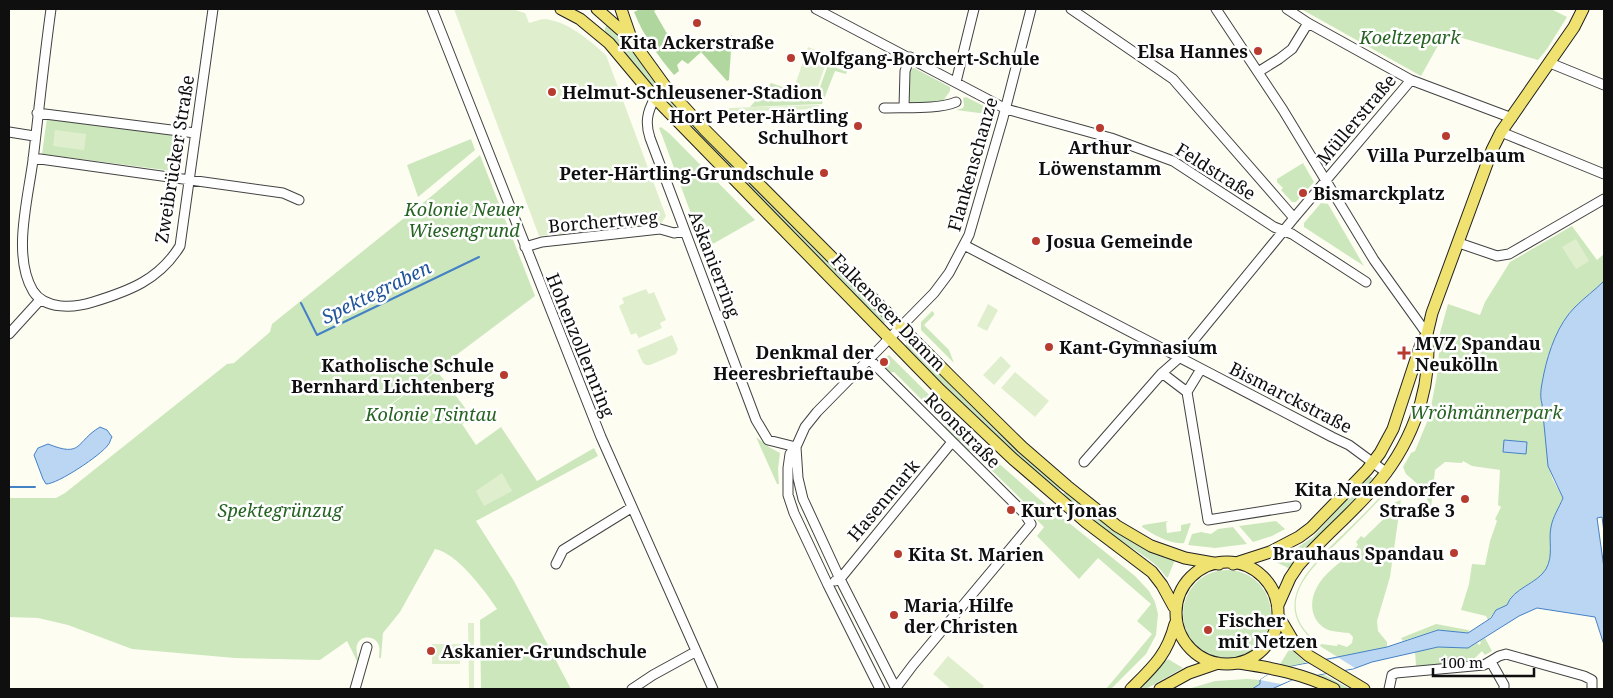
<svg xmlns="http://www.w3.org/2000/svg" width="1613" height="698" font-family="'Noto Serif',serif">
<style>
.green{fill:#cde7bd}
.forest{fill:#afd79d}
.pitch{fill:#dfefce}
.water{fill:#bad6f3;stroke:#4581c5}
.pier{fill:#fefdf2}
.lines{fill:none;stroke-linecap:round;stroke-linejoin:round}
.stream{stroke:#4581c5;stroke-width:2}
.minor-casing{stroke:#424242;stroke-width:11}
.major-casing{stroke:#202020;stroke-width:13}
.minor{stroke:#fff;stroke-width:9}
.major{stroke:#f0e270;stroke-width:11}
.poi-dot{fill:#b73b2f;stroke:#fff;stroke-width:2}
.labels{text-anchor:middle;dominant-baseline:central;stroke-width:5;stroke-linejoin:round;paint-order:stroke}
.park-label{font-size:18px;font-style:italic;fill:#276323;stroke:#fff}
.poi-label{font-size:18px;font-weight:bold;fill:#0f0f0f;stroke:#fff;text-anchor:start}
.street-label{font-size:18px;fill:#0f0f0f;stroke:#fff}
.water-label{font-size:19px;font-style:italic;fill:#1f549a;stroke:#fff}
</style>
<rect width="100%" height="100%" fill="#fefdf2"/>
<!-- green -->
<path class="green" d="M1301,9H1551L1567,17L1547,49L1538,60L1445,33L1421,76Z
M607,25C624,33 642,67 655,83L653,87H652L625,53L605,32V28Z
M832,54L836,55L834,61L838,63L837,68L845,71L850,58L851,59L846,74L835,71L822,104L750,107L771,83L816,98Z
M914,68L950,87V91L943,101L911,103L909,101L908,78L910,69Z
M966,97L990,109L992,113L987,114L956,110L963,108L964,105L963,98Z
M671,101L887,321L883,324L668,106Z
M47,118L185,137L180,172L42,154Z
M661,127L670,134L755,220L704,249L663,138L659,128Z
M471,139L475,150L418,197L407,165Z
M480,155L535,296L387,407L391,411L388,407L437,371L472,417L462,424L476,445L501,427L537,481L594,448L598,456L476,521L514,581L571,689H481L480,620L497,609C485,591 457,553 435,549L400,612L383,633L381,658H379C379,654 380,649 379,646C376,635 360,635 357,645C355,651 359,659 359,665L347,641L320,660L235,658L132,649L68,625L38,618L9,617V498H56L65,493L227,364L234,363L270,332L272,324L434,194Z
M1303,163L1314,182L1296,202H1292L1281,190L1283,188L1277,182V179Z
M1321,203L1328,204L1364,266L1304,227V223Z
M1572,226L1597,260L1604,254V281C1595,290 1584,298 1575,307C1558,324 1549,350 1544,373C1542,384 1539,394 1542,404L1548,466L1553,480L1563,498C1559,508 1553,516 1551,527C1548,540 1554,555 1546,569C1537,584 1513,588 1507,605L1496,610L1488,620L1486,616L1461,610L1469,584L1472,564L1485,565L1490,541L1497,521L1495,519L1501,507L1498,505L1500,470L1472,466L1463,461L1462,463L1445,462L1435,470L1431,508L1422,488L1406,474L1403,467L1411,453L1415,451L1429,417L1438,370L1440,333L1448,304L1480,315L1485,302L1510,262Z
M932,311L934,313V315L924,325L949,350L954,363L921,330V322Z
M908,342L997,432L1061,488L1057,492L994,435L905,346Z
M889,355L995,460L1038,498L1135,576L1149,591L1155,602L1158,614L1156,635L1146,654L1111,689H1106L1152,634L1137,621L1151,604L1098,558L1079,579L1037,536L1044,527L1023,506V501L972,451H964L945,431V423L894,372L886,373L878,365Z
M756,437L769,447L780,453L778,469L779,484H777Z
M1368,475L1375,480L1290,569L1272,560L1295,549L1313,537Z
M1065,492C1100,520 1133,545 1175,560L1168,577L1167,578C1154,559 1135,551 1118,539C1098,526 1080,510 1062,496Z
M1381,496L1382,497C1368,512 1353,527 1339,541C1307,572 1271,606 1319,644L1318,645C1270,607 1305,572 1337,540C1352,526 1367,511 1381,496Z
M1401,500L1390,577L1377,621L1378,631L1387,642V647L1339,658L1320,646L1321,644L1337,646L1338,644L1347,647L1352,643L1353,637L1349,633C1341,632 1332,632 1326,629C1310,620 1309,601 1317,587C1323,575 1336,566 1345,558L1341,554L1345,551L1349,554L1358,545L1356,542L1361,536L1364,538L1396,507L1393,503Z
M1168,521L1166,523L1167,533L1181,531V525L1191,523L1184,543C1171,545 1152,534 1142,527L1143,525Z
M1276,521L1285,529L1272,536L1253,542L1239,526Z
M1233,527L1247,544L1215,548L1188,545L1192,534L1201,532L1211,534L1218,529Z
M1183 614a44 44 0 1 1 88 0a44 44 0 1 1-88 0Z
M1436,624L1468,630L1470,632L1468,633L1438,630L1403,641L1401,638Z
M1485,638L1492,651L1485,655L1482,651L1472,661H1466V658H1462L1461,662H1454V664L1416,666L1415,652L1438,647L1468,648L1477,643L1479,645L1481,643L1480,641Z
M1290,648L1310,667L1350,689H1340L1323,681L1279,666Z
M1168,659L1183,668L1146,689H1138Z
M1247,679L1260,680V684L1252,689H1188L1215,681Z"/>
<!-- forest -->
<path class="forest" d="M640,9H657L654,11L677,51L732,35L729,80L727,81L701,52L688,64L682,60L677,65L679,71L674,75C658,56 643,35 634,12Z"/>
<!-- pitch -->
<path class="pitch" d="M454,9H512L525,13L529,23C534,22 540,19 544,19C568,21 589,40 606,55L666,216L660,225L539,236Z
M808,47L829,55L815,95L794,88Z
M819,105V109L729,112V108Z
M55,130L86,134L84,150L53,146Z
M1576,239L1589,261L1576,269L1562,247Z
M646,289L649,294L654,292L666,320L660,323L662,328L639,338L636,333L631,335L619,306L624,303L622,298Z
M988,304L998,310L987,331L977,326Z
M672,335L678,349L676,354L650,365H646L643,363L637,350Z
M1001,356L1011,366L994,385L983,375Z
M1015,372L1049,401L1035,417L1001,388Z
M502,473L512,491L484,506L476,491Z
M468,623H474V689H469Z
M432,644H460V664H432Z
M948,656L984,686L982,689H951L933,674Z"/>
<!-- water -->
<path class="water" d="M1604,281V532L1602,517L1597,518L1604,568V645L1595,617L1537,608L1519,616L1468,648L1438,647L1372,662L1353,669L1294,679L1272,689H1252L1260,684V680L1272,672L1288,667L1387,647L1438,630L1468,633L1491,618L1496,610L1507,605C1513,588 1537,584 1546,569C1554,555 1548,540 1551,527C1553,516 1559,508 1563,498L1548,466L1542,404C1539,394 1542,384 1544,373C1549,350 1558,324 1575,307C1584,298 1595,290 1604,281Z
M100,427L107,430L112,437C110,440 110,443 108,445C101,455 58,484 46,484L43,479L34,455L38,448L48,444C83,458 75,442 100,427Z
M1504,440L1527,442L1526,454L1503,452Z"/>
<!-- pier -->
<path class="pier" d="M1339,658L1355,668L1294,679L1281,684L1260,680L1272,672L1288,667Z"/>
<g class="lines">
<!-- stream -->
<path class="stream" d="M301,303L317,335L479,257
M9,487H35"/>
<defs>
<path id="minor" d="M51,9C44,59 39,110 33,160C28,199 12,256 33,291C45,310 74,308 93,302C129,291 159,280 180,246L213,9
M432,9L601,437L713,689
M816,9L1006,109L1111,138L1173,161L1274,227L1292,234L1366,282
M1071,9L1173,79L1294,218
M1216,9L1283,110L1374,260L1427,334
M1287,9L1308,23L1411,80L1512,118
M1550,63L1604,85
M1258,72L1279,59L1292,49L1308,23
M956,82L974,9
M655,98C647,112 645,123 650,138L756,420L768,440L796,447
M904,107L905,71L910,57
M884,108C906,107 936,110 956,102
M37,113L195,133
M9,132L34,136
M1501,132L1604,174
M33,158L283,193L299,200
M1459,243L1497,256L1509,254L1604,199
M964,245C1087,309 1209,374 1332,437L1349,445L1387,473
M525,247L542,242L660,229L674,233L684,231
M9,334L40,300
M869,359L1024,513L1031,524L913,665L895,689
M1201,369L1187,392L1208,520L1296,506
M1162,373L1187,392
M796,447L798,478L803,499L840,579L896,689
M1084,462L1162,373L1179,358L1294,218L1411,80
M556,564L563,550L631,508
M835,581L840,579L952,442
M1491,662L1504,685V689
M355,689L367,647
M632,689L653,675L695,652
M880,689L828,585L794,513L788,495V468L790,454L796,447L805,427L817,412L934,293L949,273L969,235L1003,118L1031,9
M1389,689L1392,675L1396,673L1484,665L1499,656L1506,654L1584,676L1592,680V689"/>
<path id="major" d="M561,9L580,19L609,43L655,98L940,390L1013,459L1086,522L1152,572L1162,585L1174,607
M597,9L631,39L665,86L705,130L952,378L1022,447L1067,486L1117,526L1151,546L1185,558L1219,564
M621,9L631,38
M1176 613a51 51 0 1 1 102 0a51 51 0 1 1-102 0Z
M1233,564L1270,552L1299,537L1311,528L1367,470L1380,453L1393,429L1421,344L1427,334L1432,313L1492,150L1501,132L1574,27L1583,9
M1278,605L1290,578L1298,566C1320,540 1347,518 1370,492C1409,450 1433,392 1427,334
M1279,617L1295,644L1309,656L1364,689
M1239,663C1273,668 1303,674 1334,689
M1131,689C1153,667 1167,655 1175,624
M1160,689L1189,673L1218,663"/>
</defs>
<!-- minor casing -->
<use href="#minor" class="minor-casing"/>
<!-- major casing -->
<use href="#major" class="major-casing"/>
<!-- minor -->
<use href="#minor" class="minor"/>
<!-- major -->
<use href="#major" class="major"/>
</g>
<!-- markers -->
<g class="poi-dot">
<circle cx="697" cy="23" r="5"/>
<circle cx="1258" cy="51" r="5"/>
<circle cx="791" cy="58" r="5"/>
<circle cx="552" cy="92" r="5"/>
<circle cx="858" cy="126" r="5"/>
<circle cx="1100" cy="128" r="5"/>
<circle cx="1446" cy="136" r="5"/>
<circle cx="824" cy="173" r="5"/>
<circle cx="1303" cy="193" r="5"/>
<circle cx="1036" cy="241" r="5"/>
<circle cx="1049" cy="347" r="5"/>
<path d="M1401.5 345.5h5v5h5v5h-5v5h-5v-5h-5v-5h5z"/>
<circle cx="884" cy="362" r="5"/>
<circle cx="504" cy="375" r="5"/>
<circle cx="1465" cy="499" r="5"/>
<circle cx="1011" cy="510" r="5"/>
<circle cx="1454" cy="553" r="5"/>
<circle cx="898" cy="554" r="5"/>
<circle cx="894" cy="615" r="5"/>
<circle cx="1208" cy="630" r="5"/>
<circle cx="431" cy="651" r="5"/>
</g>
<g class="labels">
<!-- park labels -->
<g class="park-label">
<text x="1410" y="37">Koeltzepark</text>
<text x="464" y="209">Kolonie Neuer<tspan x="464" dy="21">Wiesengrund</tspan></text>
<text x="1486" y="412">Wröhmännerpark</text>
<text x="431" y="414">Kolonie Tsintau</text>
<text x="280" y="510">Spektegrünzug</text>
</g>
<!-- poi labels -->
<g class="poi-label">
<text x="697" y="42" text-anchor="middle">Kita Ackerstraße</text>
<text x="1248" y="51" text-anchor="end">Elsa Hannes</text>
<text x="801" y="58">Wolfgang-Borchert-Schule</text>
<text x="562" y="92">Helmut-Schleusener-Stadion</text>
<text x="848" y="116" text-anchor="end">Hort Peter-Härtling<tspan x="848" dy="21">Schulhort</tspan></text>
<text x="1100" y="147" text-anchor="middle">Arthur<tspan x="1100" dy="21">Löwenstamm</tspan></text>
<text x="1446" y="155" text-anchor="middle">Villa Purzelbaum</text>
<text x="814" y="173" text-anchor="end">Peter-Härtling-Grundschule</text>
<text x="1313" y="193">Bismarckplatz</text>
<text x="1046" y="241">Josua Gemeinde</text>
<text x="1415" y="343">MVZ Spandau<tspan x="1415" dy="21">Neukölln</tspan></text>
<text x="1059" y="347">Kant-Gymnasium</text>
<text x="874" y="352" text-anchor="end">Denkmal der<tspan x="874" dy="21">Heeresbrieftaube</tspan></text>
<text x="494" y="365" text-anchor="end">Katholische Schule<tspan x="494" dy="21">Bernhard Lichtenberg</tspan></text>
<text x="1455" y="489" text-anchor="end">Kita Neuendorfer<tspan x="1455" dy="21">Straße 3</tspan></text>
<text x="1021" y="510">Kurt Jonas</text>
<text x="1444" y="553" text-anchor="end">Brauhaus Spandau</text>
<text x="908" y="554">Kita St. Marien</text>
<text x="904" y="605">Maria, Hilfe<tspan x="904" dy="21">der Christen</tspan></text>
<text x="1218" y="620">Fischer<tspan x="1218" dy="21">mit Netzen</tspan></text>
<text x="441" y="651">Askanier-Grundschule</text>
</g>
<!-- street labels -->
<g class="street-label">
<text transform="translate(1356 119) rotate(-50)">Müllerstraße</text>
<text transform="translate(174 159) rotate(-81)">Zweibrücker Straße</text>
<text transform="translate(972 164) rotate(-74)">Flankenschanze</text>
<text transform="translate(1216 171) rotate(32)">Feldstraße</text>
<text transform="translate(603 221) rotate(-5)">Borchertweg</text>
<text transform="translate(715 264) rotate(69)">Askanierring</text>
<text transform="translate(889 312) rotate(46)">Falkenseer Damm</text>
<text transform="translate(581 345) rotate(68)">Hohenzollernring</text>
<text transform="translate(1291 397) rotate(27)">Bismarckstraße</text>
<text transform="translate(963 430) rotate(45)">Roonstraße</text>
<text transform="translate(883 500) rotate(-50)">Hasenmark</text>
</g>
<!-- water labels -->
<g class="water-label">
<text transform="translate(376 292) rotate(-26)">Spektegraben</text>
</g>
</g>
<!-- border -->
<rect width="1613" height="698" fill="none" stroke="#0f0f0f" stroke-width="20"/>
<!-- scale -->
<path d="M1433 668v8h101v-8" fill="none" stroke="#0f0f0f" stroke-width="2.5"/>
<text x="1440" y="668" font-size="15" fill="#0f0f0f" stroke="#ffffff" stroke-width="4" paint-order="stroke">100 m</text>
</svg>
